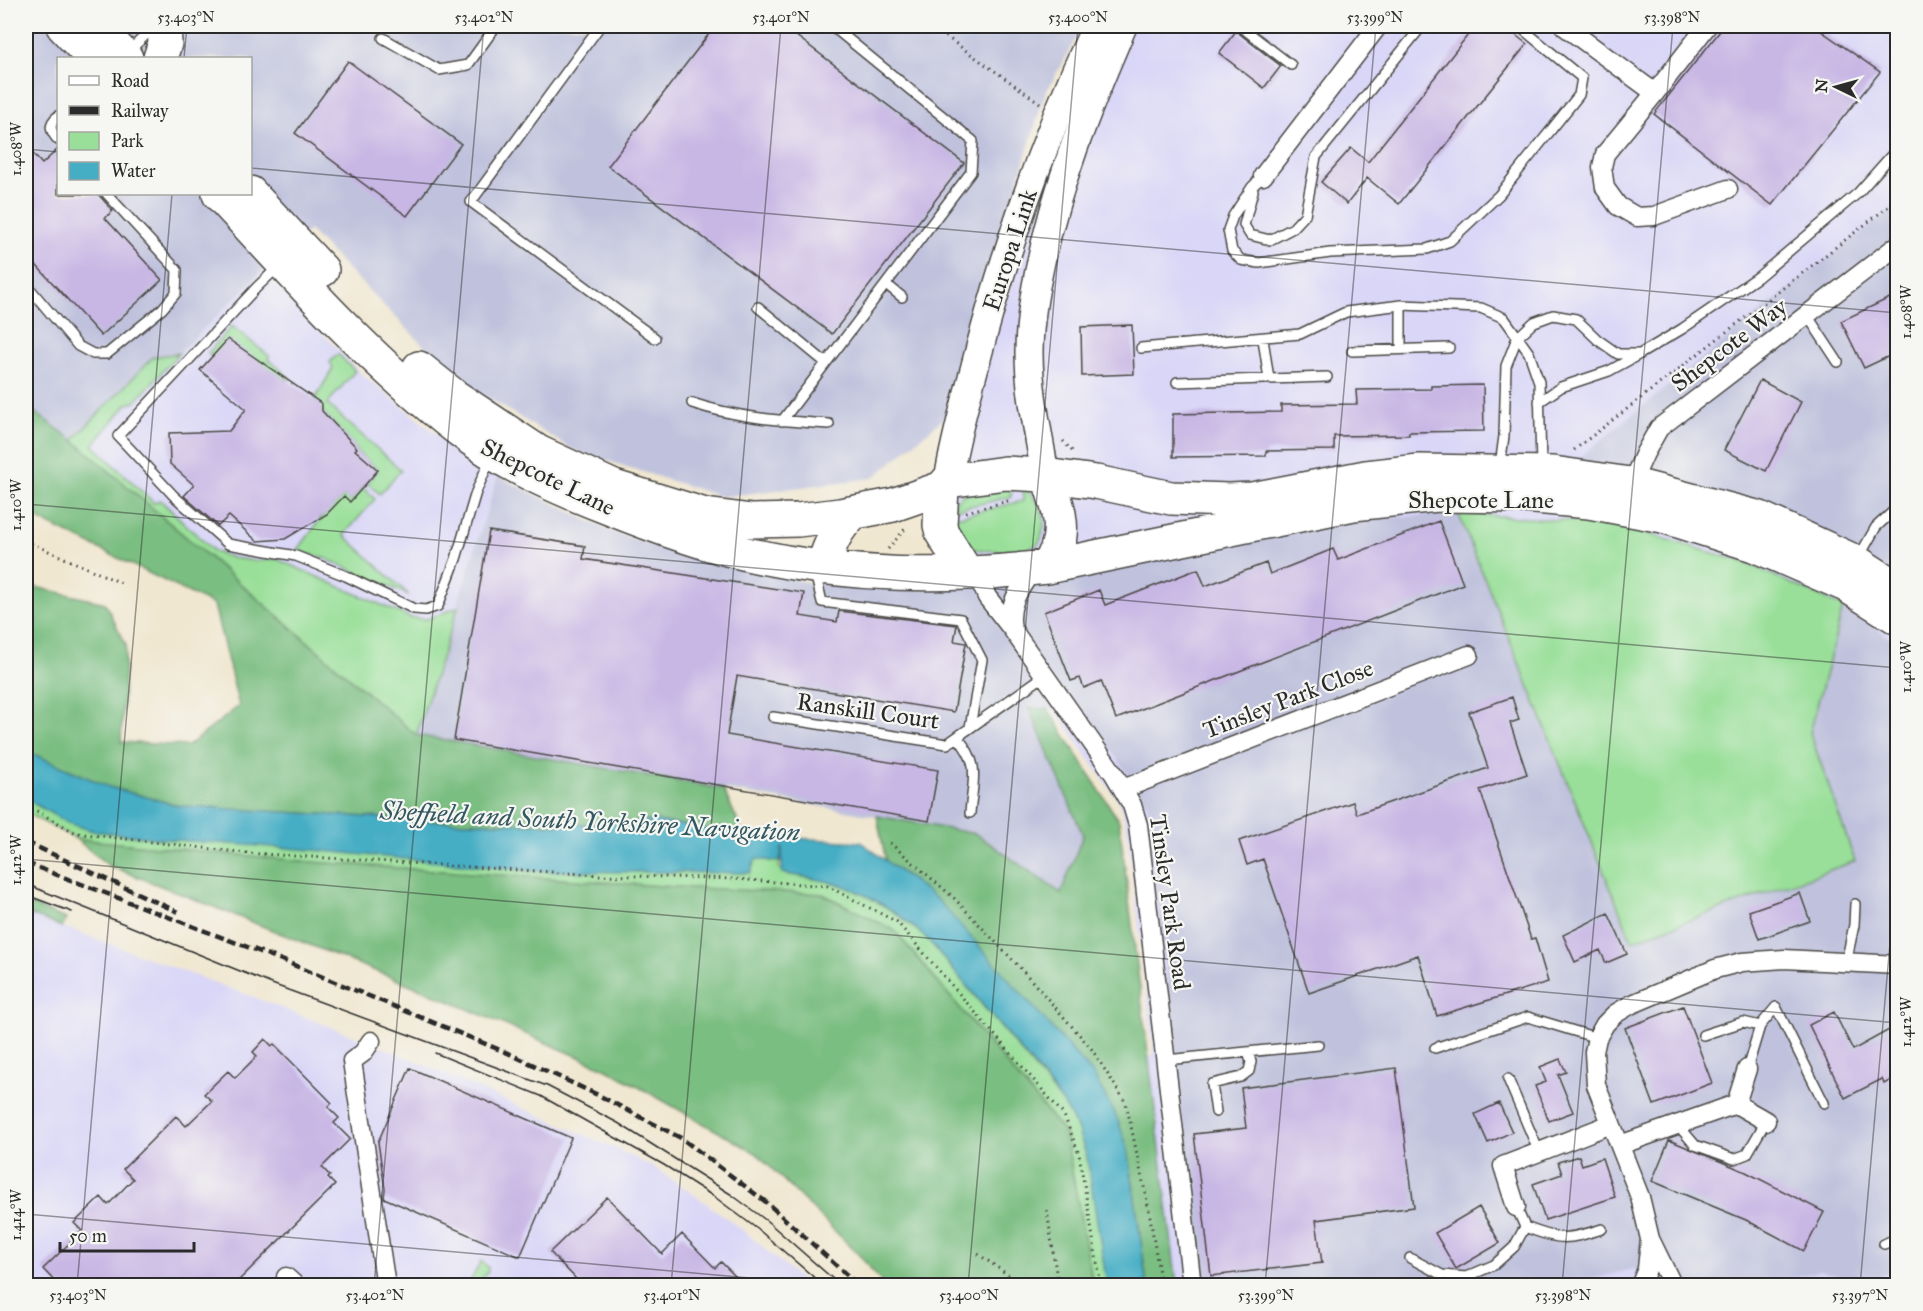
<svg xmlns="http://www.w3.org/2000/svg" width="1923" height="1311" font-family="'IM FELL Great Primer',serif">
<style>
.built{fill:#d9d6f7}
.industrial{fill:#c0c2dd;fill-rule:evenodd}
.green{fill:#99df99;stroke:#628562;stroke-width:1.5}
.forest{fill:#7abe81;stroke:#527456;stroke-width:1.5}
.water{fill:#45adc4;stroke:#386c78;stroke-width:1.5}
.building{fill:#c8b6e4}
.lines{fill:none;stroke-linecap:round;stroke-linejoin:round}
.lane-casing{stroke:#494744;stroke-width:12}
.street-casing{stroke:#494744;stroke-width:21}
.secondary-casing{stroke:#494744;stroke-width:30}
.highway-casing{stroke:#494744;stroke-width:36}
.path{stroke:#494744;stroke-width:3;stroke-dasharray:1.5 4.5;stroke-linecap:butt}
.lane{stroke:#fff;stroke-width:9}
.street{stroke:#fff;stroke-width:18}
.secondary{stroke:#fff;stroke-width:27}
.highway{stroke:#fff;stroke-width:33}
.tram{stroke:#2b2b2b;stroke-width:1.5}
.rail{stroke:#2b2b2b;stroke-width:4.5;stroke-dasharray:9 4.5;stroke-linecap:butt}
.ticks{fill:none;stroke:#2b2b2b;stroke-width:1.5;stroke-opacity:0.45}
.labels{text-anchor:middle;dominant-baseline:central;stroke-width:4.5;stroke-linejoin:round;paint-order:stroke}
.street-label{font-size:24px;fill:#2b2b2b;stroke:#f6f6f2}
.water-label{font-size:26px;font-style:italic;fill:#345861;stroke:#f6f6f2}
.neatline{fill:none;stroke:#2b2b2b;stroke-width:2}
.ticks-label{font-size:15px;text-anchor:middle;fill:#2b2b2b}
</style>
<rect width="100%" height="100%" fill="#f6f6f2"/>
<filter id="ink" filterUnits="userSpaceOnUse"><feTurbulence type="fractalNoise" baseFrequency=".0167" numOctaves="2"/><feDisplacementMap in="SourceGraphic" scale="12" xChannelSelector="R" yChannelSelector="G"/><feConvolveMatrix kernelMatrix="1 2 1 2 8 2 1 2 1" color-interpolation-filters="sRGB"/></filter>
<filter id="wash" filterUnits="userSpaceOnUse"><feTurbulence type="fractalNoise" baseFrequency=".008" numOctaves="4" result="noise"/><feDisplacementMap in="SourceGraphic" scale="24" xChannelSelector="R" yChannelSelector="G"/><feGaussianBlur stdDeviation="1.35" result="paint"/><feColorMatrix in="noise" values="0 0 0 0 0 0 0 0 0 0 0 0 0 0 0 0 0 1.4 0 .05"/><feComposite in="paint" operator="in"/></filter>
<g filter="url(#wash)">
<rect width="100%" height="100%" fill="#f0e7d0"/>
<!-- built -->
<path class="built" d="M1093,26H1897V1285L877,1286L1154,1054L1127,829L1121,805L932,533Z
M263,271L362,374L440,437L498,476L416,735L73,440L179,352Z
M26,913L256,998L397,1053L616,1149L653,1167L699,1198L744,1231L807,1285H26Z"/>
<!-- industrial -->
<path class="industrial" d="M26,26H1083L1045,94L945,417L873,478L722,497L573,450L456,378L309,230L263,271L179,353L153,357L73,440L26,407ZM58,58H250V194H58Z
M1897,205V583L1575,461L1801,279Z
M498,476L607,530L685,556L810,583L921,590L1039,576L1342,521L1458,513L1632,940L1854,861L1810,733L1843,607L1897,642V1269L1863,1283L1820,1271L1760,1286L1701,1285L1691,1284L1680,1273L1632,1269L1602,1277L1489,1285H1199L1148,805L1086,712L1029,708L1083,835L1061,894L976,834L416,735Z"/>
<!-- green -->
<path class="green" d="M232,326L269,356L268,359L289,377L287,380L212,357L208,353Z
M179,353L135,402L127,404L93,445L154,503L160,500L215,552L233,558L256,561L277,559L411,618L427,619L458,607L416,735L73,440L153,357Z
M338,354L355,371L327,404L401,470L380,494L367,483L378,470L355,450L356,448L322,411L315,399L333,368L330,362Z
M1012,485L1011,497L953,510L957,500L962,495Z
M1023,487C1037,499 1047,512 1043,531C1042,536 1041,541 1038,544C1029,551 978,554 969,546C962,540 957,526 952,518L1023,501Z
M363,488L375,499L344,535L409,595L324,558L297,551L322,517L344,496L350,501Z
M1458,513L1614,524L1744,562L1843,607L1810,733L1855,861L1632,941Z
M26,799L68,823L93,831L163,839L539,865L750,873L756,859L780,862L779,867L782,873C801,877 823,879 841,885C875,897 904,917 930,942L1063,1103L1077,1128L1087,1157L1107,1285H1093L1065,1133L894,930L823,894L675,887L311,862L76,839L26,813Z
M481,1261L488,1267V1271L478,1285L469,1284Z"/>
<!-- forest -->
<path class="forest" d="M26,406L73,440L416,735L723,789L744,835L657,821L562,825L435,821L180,806L109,787L26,751V585L105,603L126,645L121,742L188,746L239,706L214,605L26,513Z
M1029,708L1048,709L1119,821L1177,1285H1147L1128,1148L1093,1074L912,879L886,862L877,816L976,834L1061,893L1083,835Z
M76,839L311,862L675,887L822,894L894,930L1065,1133L1093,1285H884L860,1256L756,1153L607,1069L426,991L108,865Z
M26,903L66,919L62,927L26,913Z"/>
<!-- water -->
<path class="water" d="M26,751L109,787L180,806L435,821L562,825L657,821L744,835L861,842L938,900L1093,1074L1117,1118L1128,1148L1147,1285H1107L1087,1157L1077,1128L1063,1103L1042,1076L930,942C905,917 875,897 841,885C822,879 801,877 782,873V847L780,862L756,859L750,873L532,871L313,850L163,839L93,831L68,823L26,799Z"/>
<g id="blocks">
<!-- building -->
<path class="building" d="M715,26H783L964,163L832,334L608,166Z
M1475,26H1504L1527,44L1399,204L1367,178L1347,204L1321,182L1351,148L1368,162Z
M1724,26H1814L1880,72L1772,205L1654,114Z
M1236,31L1281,66L1264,88L1219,53Z
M348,61L461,144L407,216L295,133Z
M26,146L42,164L58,149V194H98L113,211L105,218L162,280L101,336L26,254Z
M1898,294V352L1864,368L1841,321Z
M1132,325L1134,374L1082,376L1081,327Z
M228,339L322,404V411L357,448L355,450L378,470L350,502L344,496L327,514L285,539L257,541L229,516L218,526L184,496L194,485L170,464L169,433L229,431L246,409L200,370Z
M1760,380L1801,402L1766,471L1724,450Z
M1483,385L1484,431L1409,432V435L1334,436V450L1266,451V456L1173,457V414L1281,412V405L1357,404L1356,390L1431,389V386Z
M1439,521L1463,584L1116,719L1101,681L1084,688L1080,678L1071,681L1044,612L1099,590L1105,605L1198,569L1205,586L1266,563L1270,574L1333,549L1338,560Z
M489,531L585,546L583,559L804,593L800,616L837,622L839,611L957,625L954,641L966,643L954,712L737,676L727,735L938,770L929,821L454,740Z
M1512,697L1519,720L1510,723L1527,774L1480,790L1531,939L1535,938L1548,982L1437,1016L1418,955L1309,993L1263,859L1247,865L1239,841L1353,802L1357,814L1488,768L1469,712Z
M1800,893L1810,921L1759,939L1749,911Z
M1608,913L1627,954L1606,963L1600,950L1575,962L1563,935Z
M1683,1006L1712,1083L1654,1105L1625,1028Z
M1834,1012L1853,1050L1898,1025V1076L1884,1084L1882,1079L1845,1098L1809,1025Z
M265,1039L272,1046L274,1044L332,1103L328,1107L339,1118L334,1123L350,1139L322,1167L330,1176L328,1178L335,1185L233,1286H59L43,1269L82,1231L74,1223L101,1197L108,1205L133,1179L123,1169L176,1116L186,1126L212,1101L204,1094L228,1071L235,1078L257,1056L253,1052Z
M1560,1059L1566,1072L1558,1075L1573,1112L1549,1121L1535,1086L1546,1082L1540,1067Z
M410,1068L571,1138L520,1257L384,1198L385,1189L378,1142Z
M1396,1068L1414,1207L1316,1220L1322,1263L1211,1276L1194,1134L1246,1128L1241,1088Z
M1499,1103L1512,1132L1488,1143L1475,1114Z
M1669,1140L1746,1172L1824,1212L1804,1251L1746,1220L1652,1181Z
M1579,1156L1582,1165L1602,1158L1615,1197L1545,1220L1533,1184L1562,1174L1558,1162Z
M607,1197L662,1254L682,1234L715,1268L721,1262L737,1278L729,1286H583L550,1252Z
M1479,1207L1500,1243L1456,1269L1435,1233Z"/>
</g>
</g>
<g filter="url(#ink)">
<use href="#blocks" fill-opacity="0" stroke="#494744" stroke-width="1.5"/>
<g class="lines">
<defs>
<path id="lane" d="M600,26L471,202L655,338
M1008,26H1009
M1240,26L1291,65
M383,38L439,70L468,65L496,26
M115,39L129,26
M129,51L155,26
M58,116C48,124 50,131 58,140
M1263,176L1252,187L1233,216L1228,230L1232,251L1241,260L1259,263L1330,253L1427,249L1450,241L1499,195L1579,95L1582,78L1519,26
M1253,191L1244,225L1250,235L1270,240L1293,228L1305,215L1316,157L1422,26
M278,267L257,287L118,436L174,496L228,544L296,556L346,576L414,609L426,610L438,606L456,559L476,492L491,457
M26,284L78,346L93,354H107L162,309L176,293L177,270L107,194
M886,284L902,297
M758,307L826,363
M1807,315L1838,362
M1263,339L1269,379
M1141,348L1300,334L1346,312L1401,305L1481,308L1504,318L1529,353L1539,382L1541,468
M1401,349V305
M1352,351L1449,348
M1177,382L1327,377
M1539,402L1561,387L1609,371L1640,354L1682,329L1758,277L1858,193L1898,148
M692,403C737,418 783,421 829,424
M782,421L971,172L973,141L832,26
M1500,466L1504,436L1506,366L1517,338L1534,322L1553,315L1576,319L1598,340L1618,354H1640
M1859,557L1876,527L1898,507
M820,573L817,581L822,602L961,619L982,660L970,727
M773,717L947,744L1044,676
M957,737C981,764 973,778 970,813
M1846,963L1854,925L1855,904
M1703,1035L1743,1022L1760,1026
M1435,1048L1528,1017L1597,1038
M1166,1060L1318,1045
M1747,1069L1760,1026L1776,1007L1824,1103
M1508,1079L1539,1152
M1216,1112L1212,1084L1241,1077L1249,1071L1251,1062L1248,1052
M1678,1125L1695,1145L1734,1159L1747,1154L1766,1121
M1516,1207L1525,1227C1561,1241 1566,1240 1602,1229
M1884,1244L1898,1238
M1410,1258L1442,1275L1466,1277L1494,1265L1514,1247L1525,1227"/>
<path id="street" d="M1564,26L1655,93
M1707,26L1655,93L1605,154L1602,167L1605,188L1618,206L1637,217L1654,216L1728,189
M1263,176L1378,26
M1628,491L1645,453L1659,428L1898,245
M1034,568C1020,588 1007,604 1012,629L1114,774L1132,805L1138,825L1192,1286
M977,573L987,597L1012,629
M1123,789L1469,655
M371,1041L363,1053L352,1061L386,1286
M1747,1069L1736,1104L1766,1121
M1620,1145L1736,1104
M1516,1207L1503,1166L1611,1124
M286,1277L296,1286
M1640,1286L1647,1269L1650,1239
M1673,1286L1650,1239L1640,1197L1596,1085L1594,1052L1597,1038L1605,1024L1615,1014L1630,1005L1715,969L1742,962L1784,959L1898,965"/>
<path id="secondary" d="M1045,475C1039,434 1029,394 1029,353C1029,327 1033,301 1038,276C1055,189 1088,106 1123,26
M948,481C954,442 965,404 975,366C1005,249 1045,135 1096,26"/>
<path id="highway" d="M63,26L93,58
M96,26L126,58
M160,58L165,43L164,26
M250,193L322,270
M219,194C294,275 370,361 458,429C501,463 555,487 606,507C653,526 702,544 751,555C851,577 946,578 1047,567L1353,504L1437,495L1525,496L1589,502L1663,516L1754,545L1846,585L1898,618
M419,368L454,396L538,452L614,487L705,515L752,521L798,520L840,515L893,505L942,488L948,481L1005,473L1045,475L1096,482L1171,498L1229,500L1252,499L1366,477L1419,471L1553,473L1630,484L1760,518L1856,562L1898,589
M942,488L940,525L942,533L963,567L969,572
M1047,567C1070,537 1059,507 1047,475
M822,568C830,545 835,530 853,513"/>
</defs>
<!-- lane casing -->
<use href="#lane" class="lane-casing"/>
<!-- street casing -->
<use href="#street" class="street-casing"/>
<!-- secondary casing -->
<use href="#secondary" class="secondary-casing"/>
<!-- highway casing -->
<use href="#highway" class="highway-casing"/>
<!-- path -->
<path class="path" d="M931,26L1040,103
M1063,441L1074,453
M1574,450L1898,199
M966,512L1012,500
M26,541L121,583
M888,549L905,529
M26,805L76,833L247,853L600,875L735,879L827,886L897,922L1064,1115L1079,1154L1101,1286
M890,843L953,897L1024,972L1091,1048L1126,1103L1149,1210L1161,1286
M1047,1210L1058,1286
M978,1254L1024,1286"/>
<!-- lane -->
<use href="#lane" class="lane"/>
<!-- street -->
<use href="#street" class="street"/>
<!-- secondary -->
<use href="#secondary" class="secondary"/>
<!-- highway -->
<use href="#highway" class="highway"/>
<!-- tram -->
<path class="tram" d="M26,884L272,984L547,1086L618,1123L732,1195L767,1221L841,1286
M26,895L72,912
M435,1053L541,1096L664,1165L716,1198L760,1231L824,1286"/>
<!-- rail -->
<path class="rail" d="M26,842L178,912
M26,863L279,959L510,1054L600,1096L681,1138L766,1202L859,1286"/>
</g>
</g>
<!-- ticks -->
<path class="ticks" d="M184,58L187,26M26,149L58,152M250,168L1898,313M26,504L1898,668M26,859L1898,1023M26,1214L841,1286M77,1286L172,194M374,1286L484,26M671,1286L781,26M968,1286L1078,26M1265,1286L1376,26M1562,1286L1673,26M1860,1286L1898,852"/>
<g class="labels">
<!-- street labels -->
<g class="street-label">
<text transform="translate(1010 250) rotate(-72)">Europa Link</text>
<text transform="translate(1729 345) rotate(-37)">Shepcote Way</text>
<text transform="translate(548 477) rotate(26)">Shepcote Lane</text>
<text x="1481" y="500">Shepcote Lane</text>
<text transform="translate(1288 699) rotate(-21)">Tinsley Park Close</text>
<text transform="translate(868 711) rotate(8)">Ranskill Court</text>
<text transform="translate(1170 902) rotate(82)">Tinsley Park Road</text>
</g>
<!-- water labels -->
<g class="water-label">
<text transform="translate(590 821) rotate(3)">Sheffield and South Yorkshire Navigation</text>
</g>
</g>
<!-- margin -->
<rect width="1923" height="1311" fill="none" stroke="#f6f6f2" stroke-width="66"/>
<!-- legend -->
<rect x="57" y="57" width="195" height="138" fill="#f6f6f2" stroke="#a5a5a2" stroke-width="1.5"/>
<rect x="69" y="76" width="30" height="9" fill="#ffffff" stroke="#a5a5a2" stroke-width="1.5"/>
<text x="111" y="87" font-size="18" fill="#2b2b2b">Road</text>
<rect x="69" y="106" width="30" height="9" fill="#2b2b2b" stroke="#a5a5a2" stroke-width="1.5"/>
<text x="111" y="117" font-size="18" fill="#2b2b2b">Railway</text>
<rect x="69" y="132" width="30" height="18" fill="#99df99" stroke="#a5a5a2" stroke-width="1.5"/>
<text x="111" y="147" font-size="18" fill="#2b2b2b">Park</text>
<rect x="69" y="162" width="30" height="18" fill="#45adc4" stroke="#a5a5a2" stroke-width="1.5"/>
<text x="111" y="177" font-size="18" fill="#2b2b2b">Water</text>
<!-- north arrow -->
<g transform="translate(1836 87) rotate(275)" stroke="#f6f6f2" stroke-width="4.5" paint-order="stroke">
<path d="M0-4.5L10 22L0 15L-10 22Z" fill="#2b2b2b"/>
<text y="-9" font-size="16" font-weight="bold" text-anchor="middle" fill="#2b2b2b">N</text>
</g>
<!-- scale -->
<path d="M60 1242v9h134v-9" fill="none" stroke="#2b2b2b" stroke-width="3"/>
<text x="69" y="1242" font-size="18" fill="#2b2b2b" stroke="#f6f6f2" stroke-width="4.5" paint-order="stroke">50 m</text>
<rect x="33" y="33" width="1857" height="1245" class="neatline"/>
<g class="ticks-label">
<text x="186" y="22">53.403°N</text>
<text x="484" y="22">53.402°N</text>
<text x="781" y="22">53.401°N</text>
<text x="1078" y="22">53.400°N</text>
<text x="1375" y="22">53.399°N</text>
<text x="1672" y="22">53.398°N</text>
<text transform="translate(16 149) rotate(-90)" y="5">1.408°W</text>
<text transform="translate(1906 312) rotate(-90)" y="5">1.408°W</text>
<text transform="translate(16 505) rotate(-90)" y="5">1.410°W</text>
<text transform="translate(1906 667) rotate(-90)" y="5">1.410°W</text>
<text transform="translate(16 860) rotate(-90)" y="5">1.412°W</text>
<text transform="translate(1906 1022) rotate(-90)" y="5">1.412°W</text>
<text transform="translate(16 1215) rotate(-90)" y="5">1.414°W</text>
<text x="78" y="1300">53.403°N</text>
<text x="375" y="1300">53.402°N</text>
<text x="672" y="1300">53.401°N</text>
<text x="969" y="1300">53.400°N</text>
<text x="1266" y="1300">53.399°N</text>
<text x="1563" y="1300">53.398°N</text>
<text x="1860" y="1300">53.397°N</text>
</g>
</svg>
